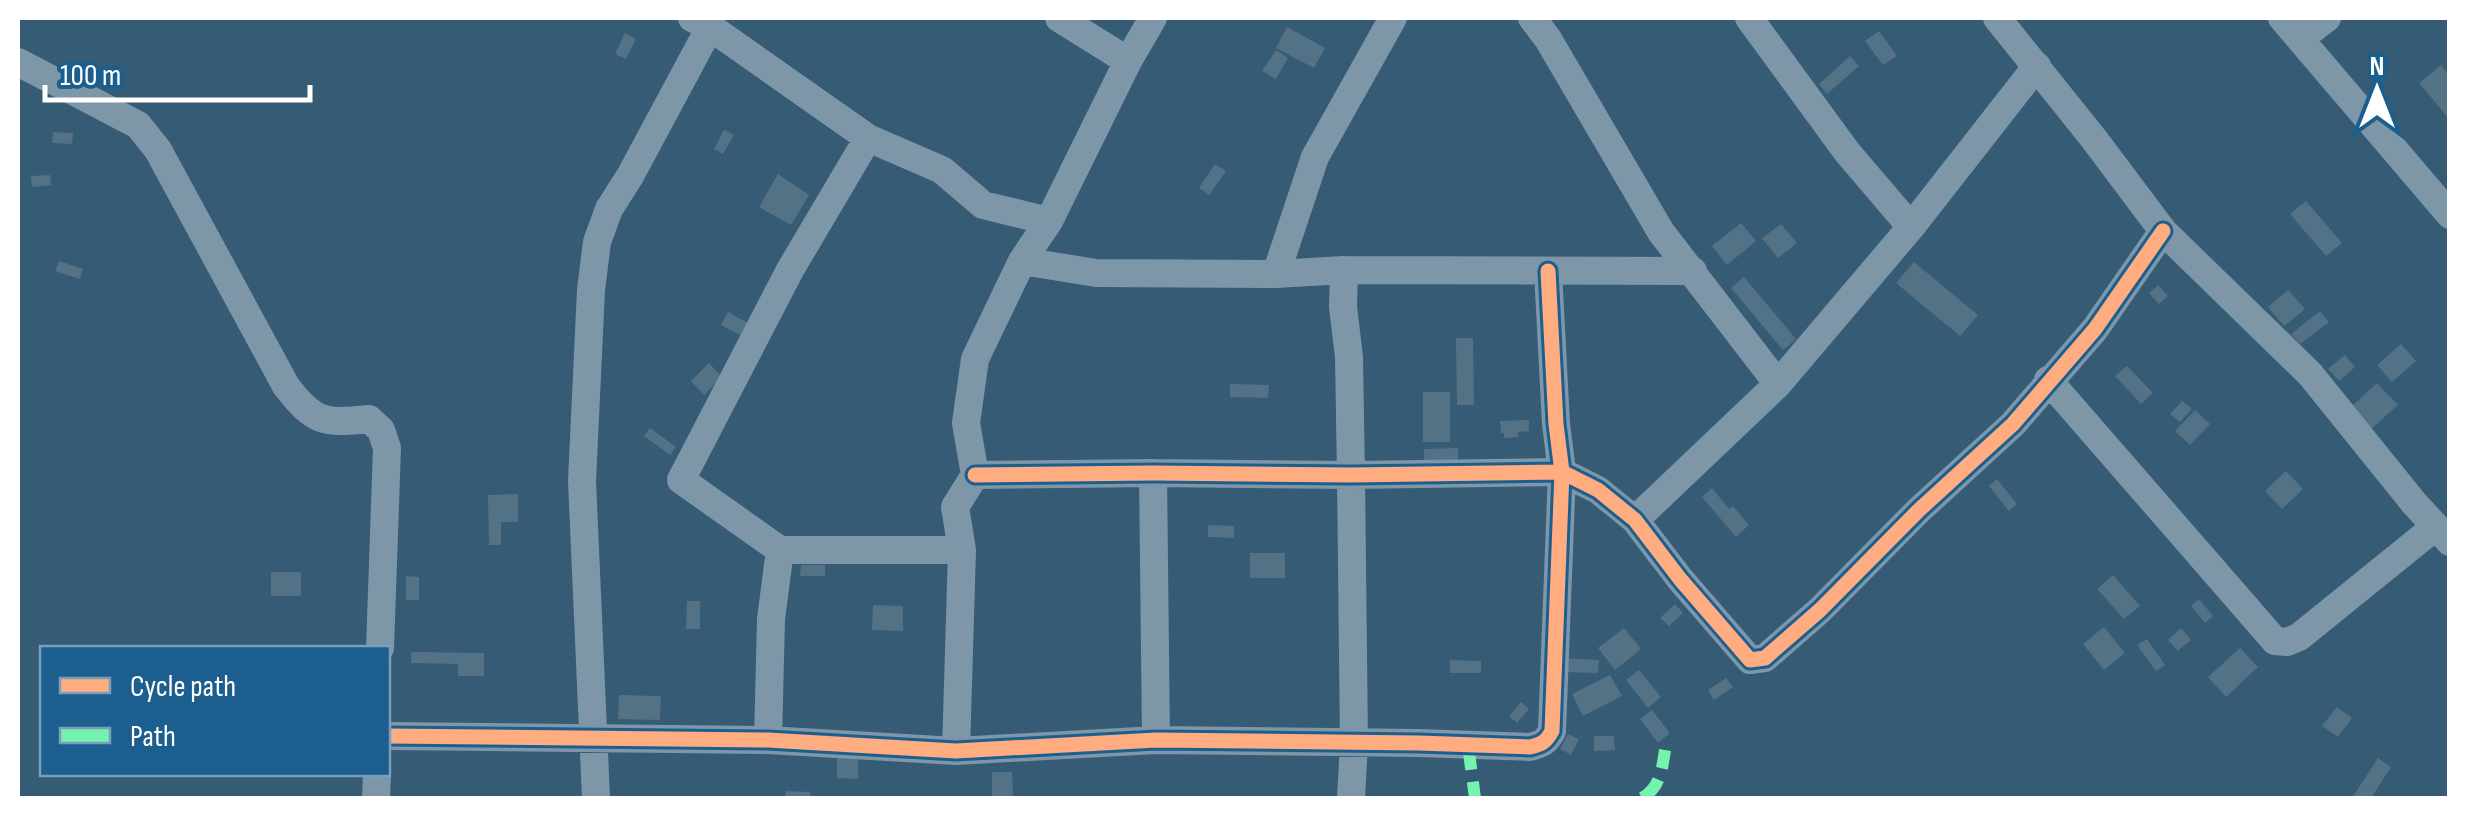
<svg xmlns="http://www.w3.org/2000/svg" width="2467" height="816" font-family="'Sofia Sans Condensed',sans-serif">
<style>
.building{fill:#547286}
.lines{fill:none;stroke-linecap:round;stroke-linejoin:round}
.minor{stroke:#7e97a8;stroke-width:28}
.quiet{stroke:#73f3ae;stroke-width:12;stroke-dasharray:25 12;stroke-linecap:butt}
.cycleway-casing{stroke:#1c5f8f;stroke-width:21}
.cycleway{stroke:#ffac80;stroke-width:15}
</style>
<rect width="100%" height="100%" fill="#365b75"/>
<!-- building -->
<path class="building" d="M1287,27L1325,48L1314,68L1276,48Z
M1879,31L1897,56L1883,65L1865,41Z
M625,33L636,39L626,59L615,54Z
M1276,50L1288,58L1276,79L1262,71Z
M1850,56L1859,66L1827,94L1819,84Z
M2441,65L2450,76V120L2419,83Z
M724,130L734,135L723,154L714,149Z
M53,132L73,133L72,144L52,143Z
M1215,164L1226,171L1209,195L1199,188Z
M778,174L809,195L791,225L759,207Z
M50,175L51,185L32,187L31,176Z
M2306,201L2342,243L2326,256L2290,214Z
M1741,223L1756,241L1727,265L1712,246Z
M1781,224L1797,243L1778,258L1762,238Z
M59,261L83,269L80,279L55,271Z
M1914,262L1978,315L1960,336L1896,283Z
M1744,277L1796,339L1783,350L1731,288Z
M2158,285L2168,296L2159,304L2149,293Z
M2288,290L2305,309L2284,326L2268,307Z
M2320,311L2329,322L2300,344L2291,334Z
M728,312L753,326L745,338L721,325Z
M1456,338H1473L1474,405H1457Z
M2401,344L2416,361L2392,382L2377,365Z
M2345,355L2355,367L2339,381L2328,369Z
M709,363L722,377L704,395L691,381Z
M2127,366L2153,393L2141,404L2115,376Z
M2377,383L2398,405L2370,430L2350,408Z
M1230,384L1269,385L1268,398L1230,397Z
M1423,392H1450V442H1423Z
M2182,401L2192,409L2180,422L2170,414Z
M2195,410L2210,424L2190,445L2175,431Z
M1529,420V431L1518,432V437L1504,438V433H1501L1500,421Z
M650,428L676,447L670,455L644,436Z
M1458,448V461H1424V449Z
M2286,471L2303,489L2282,509L2265,491Z
M1997,479L2017,504L2009,511L1989,486Z
M1712,488L1729,509L1733,506L1749,525L1736,537L1702,497Z
M518,494V522H501V545H489L488,495Z
M1208,525L1234,526V538L1208,537Z
M1250,553H1285V578H1250Z
M801,565H825V576H800Z
M271,572H301V596H271Z
M2113,575L2140,606L2124,619L2097,589Z
M406,576L419,577V600H406Z
M2199,599L2213,616L2205,623L2191,606Z
M687,601H700V629H686Z
M1675,604L1683,613L1669,626L1660,618Z
M873,605L903,606V631L872,630Z
M2104,627L2125,653L2104,670L2083,644Z
M1624,628L1641,649L1615,670L1598,648Z
M2181,628L2191,640L2178,651L2168,640Z
M2147,639L2165,665L2156,671L2137,645Z
M2240,648L2258,667L2226,697L2208,677Z
M411,652L484,653V676H458V664L411,663Z
M1565,658L1599,660L1598,673L1565,672Z
M1450,660L1481,661V673H1450Z
M1639,670L1661,697L1648,708L1626,680Z
M1610,675L1622,696L1583,716L1572,694Z
M1726,678L1733,687L1714,700L1708,690Z
M619,695L661,696L660,720L618,719Z
M1521,702L1529,709L1517,723L1509,716Z
M2337,707L2352,718L2338,737L2322,726Z
M1652,710L1670,733L1658,743L1640,719Z
M1568,734L1579,739L1571,755L1560,749Z
M1594,736H1614L1615,750L1594,751Z
M837,756H858V779L837,778Z
M2378,758L2391,767L2371,798H2352Z
M992,772H1012L1013,798H992Z
M786,791L810,792V798H785Z"/>
<g class="lines">
<!-- minor -->
<path class="minor" d="M692,18L710,27L868,138L942,170L983,205L1049,221
M1059,18L1128,61
M1532,18L1548,39L1661,232L1778,384
M1749,18L1847,152L1911,227
M1997,18L2094,139L2163,231L2310,374L2414,503L2450,542
M2282,18L2450,215
M2300,39L2327,18
M18,62L138,125L158,150L286,386C314,422 323,424 369,419L381,430L387,448L380,648
M868,138L790,270L681,480L780,550H962
M1022,261L1096,273L1276,274L1344,270L1693,271
M1344,270L1343,307L1349,357L1351,475L1354,743L1351,798
M1276,274L1315,157L1393,18
M2048,380L2275,641L2287,642L2299,637L2435,527
M1153,473L1156,740
M975,475L1153,473L1351,475L1562,472L1598,490L1635,520L1680,579L1750,660L1765,658L1820,610L1919,510L2013,424L2095,329L2163,231
M1635,520L1778,384L1911,227L2037,66
M388,736L768,740L956,751L1156,740L1419,743L1530,747C1542,744 1546,742 1552,731L1562,472L1556,424L1548,271
M768,740L771,619L780,550
M956,751L962,550L955,507L975,475L966,423L975,359L1022,261L1049,221L1128,61L1153,18
M376,798L377,774
M596,798L582,481L591,290L597,242L609,209L630,176L710,27"/>
<!-- quiet -->
<path class="quiet" d="M1468,745L1475,798
M1642,798C1660,788 1662,770 1665,750"/>
<defs>
<path id="cycleway" d="M975,475L1153,473L1351,475L1562,472L1598,490L1635,520L1680,579L1750,660L1765,658L1820,610L1919,510L2013,424L2095,329L2163,231
M388,736L768,740L956,751L1156,740L1419,743L1530,747C1542,744 1546,742 1552,731L1562,472L1556,424L1548,271"/>
</defs>
<!-- cycleway casing -->
<use href="#cycleway" class="cycleway-casing"/>
<!-- cycleway -->
<use href="#cycleway" class="cycleway"/>
</g>
<!-- border -->
<rect width="2467" height="816" fill="none" stroke="#ffffff" stroke-width="40"/>
<!-- legend -->
<rect x="40" y="646" width="350" height="130" fill="#1c5f8f" stroke="#779fbc" stroke-width="2.5"/>
<rect x="60" y="678" width="50" height="15" fill="#ffac80" stroke="#779fbc" stroke-width="2.5"/>
<text x="130" y="696" font-size="30" fill="#ffffff">Cycle path</text>
<rect x="60" y="728" width="50" height="15" fill="#73f3ae" stroke="#779fbc" stroke-width="2.5"/>
<text x="130" y="746" font-size="30" fill="#ffffff">Path</text>
<!-- north arrow -->
<g transform="translate(2377 90)" stroke="#1c5f8f" stroke-width="8" paint-order="stroke">
<path d="M0-8L18 38L0 25L-18 38Z" fill="#ffffff"/>
<text y="-15" font-size="28" font-weight="bold" text-anchor="middle" fill="#ffffff">N</text>
</g>
<!-- scale -->
<path d="M45 85v15h265v-15" fill="none" stroke="#ffffff" stroke-width="5"/>
<text x="60" y="85" font-size="30" fill="#ffffff" stroke="#1c5f8f" stroke-width="8" paint-order="stroke">100 m</text>
</svg>
